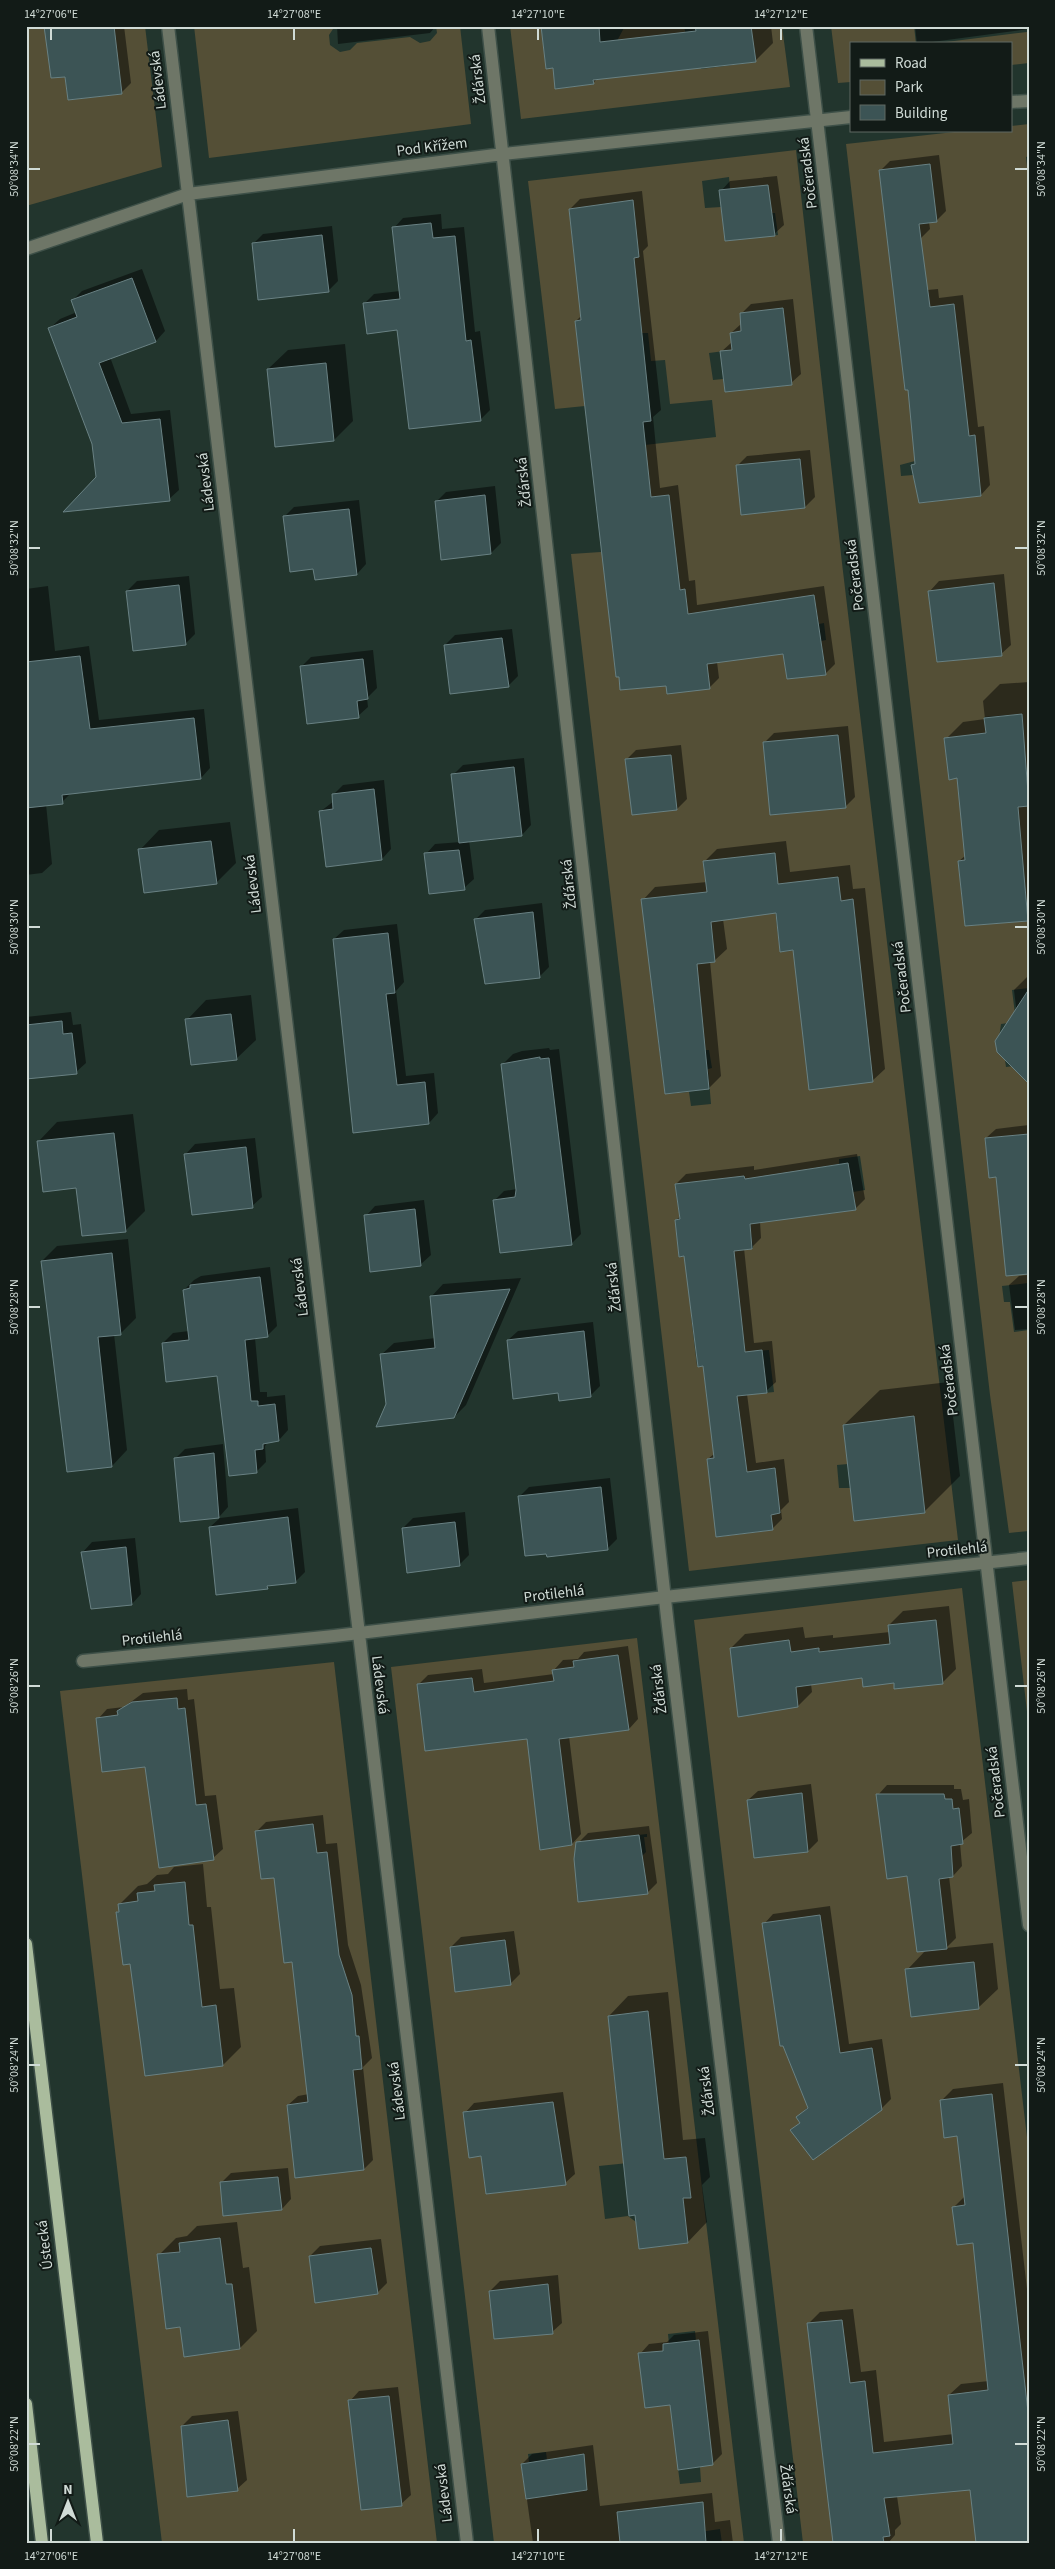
<svg xmlns="http://www.w3.org/2000/svg" width="1055" height="2569" font-family="'Source Sans 3',sans-serif">
<style>
.green{fill:#544f36;fill-rule:evenodd}
.shadow{fill:#0007}
.building{fill:#3c5455;stroke:#698183}
.lines{fill:none;stroke-linecap:round;stroke-linejoin:round}
.minor-casing{stroke:#3e5048;stroke-width:15}
.major-casing{stroke:#3e5048;stroke-width:15}
.minor{stroke:#6e7667;stroke-width:12}
.major{stroke:#aabc9d;stroke-width:12}
.ticks{fill:none;stroke:#d0dbd6;stroke-width:2}
.labels{text-anchor:middle;dominant-baseline:central;stroke-width:4;stroke-linejoin:round;paint-order:stroke}
.street-label{font-size:15px;fill:#d0dbd6;stroke:#121b17}
.neatline{fill:none;stroke:#d0dbd6;stroke-width:2}
.ticks-label{font-size:12px;text-anchor:middle;fill:#d0dbd6}
</style>
<rect width="100%" height="100%" fill="#22352d"/>
<!-- green -->
<path class="green" d="M26,26H45L51,78L65,77L68,100L122,94L114,26H145L162,167L26,206Z
M194,26H335L329,35L330,45L340,52L350,50L357,43L410,37L420,43L430,41L437,33L436,26H460L471,124L209,158Z
M510,26H541L546,69L553,68L556,89L593,84L592,68L603,67L625,26H684L687,41L697,40L701,69L756,62L751,26H782L790,87L521,119Z
M831,26H914L916,44H851V82L838,83Z
M1027,26H1029V63L1011,65V44H930L1027,32Z
M1029,124V156L1026,157L1029,185V769L1023,770L1020,734H1024L1022,714L984,717L986,733L944,738L949,779L957,778L961,813L1029,806V988L1012,990L1016,1022L1001,1024L997,1052L1005,1060L1006,1067L1029,1064V1134L985,1138L989,1177H996L1001,1222L1029,1220V1280L1028,1283L1002,1286L1004,1302H1010L1014,1332L1029,1330V1531L1009,1533L990,1395L846,144L963,131H1011V126ZM929,164L936,222L919,224L891,267L879,170ZM954,304L963,383L905,390L896,314ZM975,435L981,496L920,503L913,475L901,476L900,465L915,461L913,443ZM994,583L1002,655L937,662L928,591ZM958,861L1028,921L965,926Z
M796,150L842,563L958,1540L689,1571L571,554L630,550L675,552L669,495L651,497L647,463L625,465L591,451L716,437L712,400L670,404L665,360L651,361L648,333H642L639,313L575,321L585,406L555,409L528,181ZM729,177L730,189L768,185L772,213H775L778,235L725,241L721,207L705,208L702,181ZM632,200L639,257L575,265L569,209ZM783,308L792,385L725,392L723,379L713,380L709,353L732,350L730,333L741,331L740,313ZM800,459L805,508L741,515ZM685,590L694,669L662,686L621,690L619,677H616L607,598ZM814,595L819,624L824,623L826,640L821,641L826,675L787,679L783,654L761,656L743,606ZM838,735L846,808L771,815L763,742ZM671,755L677,809L632,814L625,759ZM703,861L723,883L706,885ZM777,873L778,884L838,877L841,901L852,899L858,944L780,952L775,909ZM707,892L715,962L669,967L641,899ZM697,982L699,1003L654,1008L652,987ZM701,1012L705,1050H709L712,1068L708,1069L711,1104L691,1106L689,1092L665,1094L658,1039ZM860,1156L865,1190L853,1192L856,1210L803,1217L797,1171L839,1164V1159ZM744,1176L753,1248L679,1257L675,1220L680,1219L675,1184ZM740,1311L745,1352L769,1350L774,1392L707,1399L703,1366H697L691,1316ZM914,1417L925,1513L854,1521L851,1488H839L837,1465L848,1464L843,1425ZM744,1455L747,1472L775,1469L780,1513L771,1515L773,1530L717,1537L707,1459Z
M1029,1580V1729L1012,1582Z
M962,1588L1029,2154V2543H803L694,1620Z
M637,1638L744,2543H722L720,2529L686,2534L662,2507L617,2512L620,2543H494L391,1667ZM618,1655L629,1730L561,1738L553,1670L574,1667L573,1661ZM472,1678L480,1744L425,1751L417,1684ZM563,1773L570,1845L540,1850ZM647,1834V1837H644L646,1852L642,1856L647,1894L584,1899L577,1894L576,1880L582,1874L577,1842ZM505,1940L511,1985L456,1992L450,1947ZM648,2011L658,2100L617,2104L608,2016ZM553,2102L557,2127L547,2129L553,2186L486,2194L481,2156L469,2157L464,2112ZM686,2157L691,2197L683,2198L688,2243L639,2249L636,2222L628,2216L605,2219L599,2166ZM548,2285L553,2333L494,2339L489,2291ZM695,2331L696,2341H699L713,2464L700,2467L701,2482L680,2484L670,2405L638,2354L663,2351V2345L669,2344L668,2334ZM546,2452L547,2460L583,2454L587,2490L526,2499L521,2464L529,2462L528,2454Z
M334,1662L437,2543H162L60,1691Z"/>
<!-- shadow -->
<path class="shadow" d="M46,26H124L131,83L121,93L66,76Z
M337,26H436L430,33L338,44Z
M542,26H771L773,43L755,61L598,78L593,83L554,67Z
M915,26H1029V29L917,44Z
M939,155L946,211L936,221L929,222L930,229L920,239L880,171L890,161Z
M1029,155V174L1027,157Z
M777,176L784,225L774,234L721,191L730,181Z
M642,191L648,246L643,251L661,410L653,417L660,488L678,485L689,581L695,580L697,605L824,586L835,664L825,674L784,653L717,662L719,678L709,688L576,321L582,315L570,209L580,199Z
M441,214L442,229L464,227L475,332L480,331L490,410L480,420L398,328L365,303L374,294L400,291L394,228L403,218Z
M332,226L338,281L328,291L253,244L263,234Z
M142,269L165,331L156,341L110,357L131,414L170,410L179,490L169,499L97,477L93,444L50,328L60,319L77,312L73,300L82,291Z
M938,289L939,298L963,295L978,427L984,426L990,485L981,495L913,465L916,462L906,292Z
M793,299L801,374L791,383L721,352L732,342L731,333L741,324V314L751,304Z
M345,344L353,421L334,440L268,369L288,350Z
M810,450L815,497L805,507L737,466L747,456Z
M495,486L501,543L491,553L436,502L446,492Z
M359,500L366,564L357,574L284,517L294,507Z
M1004,574L1011,645L1001,654L930,591L939,581Z
M189,576L195,634L186,643L127,591L137,581Z
M48,586L55,651L89,646L99,720L204,709L210,768L201,778L72,792L62,802L46,804L52,864L42,873L26,875V589Z
M512,629L518,676L508,686L445,645L455,635Z
M373,650L377,688L367,698L368,707L358,716L302,666L311,657Z
M1029,682V918L1027,920L959,861L966,855L958,777L946,739L963,722L985,719L983,701L1000,684Z
M848,726L855,797L845,807L764,743L774,733Z
M681,745L687,799L677,809L626,760L636,750Z
M524,758L531,825L522,835L469,840L474,879L464,888L426,854L435,844L461,842L453,775L463,765Z
M384,780L391,849L382,859L321,811L334,801L333,795L343,785Z
M230,822L236,863L216,883L140,850L159,830Z
M786,841L790,872L850,865L853,889L865,888L885,1069L872,1081L794,949L777,912L723,919L727,949L714,961H710L721,1076L709,1088L643,900L655,887L707,882L705,861L717,849Z
M542,903L549,967L540,976L476,919L485,910Z
M397,924L404,982L396,991L406,1076L434,1073L438,1113L429,1123L354,1131L334,939L344,930Z
M1029,975V1063L1017,1015L1014,990Z
M251,995L256,1040L236,1059L187,1020L206,1000Z
M71,1012L73,1025L81,1024L86,1063L76,1072L26,1078V1017Z
M549,1048L550,1050L559,1049L581,1234L571,1244L494,1201L504,1191L517,1189L503,1064L513,1054L522,1051Z
M133,1114L145,1211L126,1230L38,1142L57,1122Z
M1029,1125V1329L1015,1330L1009,1285L1019,1276L1027,1275L1016,1220L997,1176L986,1138L996,1129Z
M255,1138L262,1197L252,1206L186,1154L195,1144Z
M857,1154L865,1199L855,1209L760,1221L761,1238L751,1248H744L754,1343L772,1341L776,1382L766,1391L747,1394L756,1463L784,1459L789,1502L781,1510L782,1519L772,1529L708,1459L715,1453L704,1365L685,1255L676,1220L681,1216L676,1184L686,1174L754,1166V1170Z
M424,1200L431,1255L421,1264L371,1270L366,1216L375,1206Z
M128,1239L136,1318L121,1333L114,1334L127,1450L112,1466L68,1471L42,1261L57,1246Z
M270,1267L277,1326L267,1336L255,1338L260,1392H267V1397L285,1395L288,1430L279,1440L269,1441L265,1446L266,1462L257,1471L218,1374L163,1343L173,1333L189,1331L184,1290L194,1280L201,1276Z
M521,1278L466,1405L454,1417L387,1404L381,1355L394,1343L436,1338L431,1297L443,1284Z
M593,1322L600,1386L590,1396L559,1392L508,1340L518,1331Z
M949,1382L960,1476L925,1511L844,1425L880,1390Z
M223,1444L228,1507L219,1517L175,1459L185,1449Z
M610,1478L617,1539L607,1549L547,1552L519,1497L529,1487Z
M298,1508L305,1572L295,1582L270,1585L267,1588L210,1527L220,1518Z
M465,1512L469,1555L459,1565L403,1528L413,1518Z
M135,1538L141,1594L132,1604L83,1552L92,1542Z
M949,1606L956,1669L942,1683L895,1682L863,1676L811,1684L812,1692L798,1706L731,1648L745,1634L803,1627L805,1638L833,1635V1638L890,1632L889,1625L903,1611Z
M628,1646L638,1719L629,1729L569,1736L581,1834L572,1844L528,1738L419,1684L428,1675L482,1669L484,1683L554,1674V1670L563,1660L578,1659L584,1652Z
M187,1689L188,1700L194,1699L205,1796L216,1795L223,1849L213,1858L147,1766L98,1719L107,1709L124,1707L143,1693Z
M811,1784L818,1841L808,1851L755,1857L748,1800L758,1791Z
M887,1785H954V1789H961L963,1800L969,1799L972,1833L960,1843L962,1866L953,1876H949L956,1938L946,1948L993,1943L998,1989L978,2008L907,1970L926,1950L909,1875L878,1795Z
M323,1815L326,1844L337,1843L348,1945L361,1985L372,2058L363,2067L373,2160L364,2169L288,2105L298,2096L309,2094L293,1961L275,1876L256,1832L266,1822Z
M649,1826L657,1883L647,1893L578,1843L588,1833Z
M203,1864L207,1907H211L220,1989L234,1988L241,2047L223,2065L146,2074L132,1962L117,1912L120,1910V1904L138,1886L147,1884L157,1875L168,1874L174,1867Z
M830,1906L849,2044L882,2039L891,2099L881,2109L792,2130L801,2122L797,2117L809,2106L764,1924L773,1914Z
M514,1931L520,1974L510,1984L451,1947L461,1937Z
M668,1992L683,2140L705,2138L710,2177L702,2185L707,2222L688,2242L609,2016L628,1996Z
M1003,2083L1029,2306V2543L971,2489L897,2496L901,2524L895,2530V2535L888,2543H834L808,2324L820,2312L853,2309L861,2372L876,2370L884,2442L954,2434L949,2395L961,2384L989,2381L974,2242L954,2207L965,2196L958,2135L941,2101L953,2089Z
M563,2092L575,2174L565,2183L482,2155L465,2113L474,2103Z
M288,2168L291,2199L282,2209L221,2183L231,2173Z
M237,2222L243,2268L249,2267L257,2331L240,2348L181,2326L159,2255L176,2238L187,2236L197,2226Z
M381,2239L387,2283L377,2293L310,2256L320,2246Z
M558,2275L562,2323L552,2332L490,2291L500,2281Z
M708,2331L722,2454L713,2463L640,2354L649,2344L667,2342L674,2335Z
M398,2387L411,2495L401,2504L350,2401L359,2391Z
M238,2411L247,2480L237,2489L188,2496L182,2426L192,2416Z
M593,2445L600,2506L712,2493L715,2522L730,2520L733,2543H533L522,2464L532,2454Z"/>
<!-- building -->
<path class="building" d="M44,26H114L122,94L68,100L65,77L51,78Z
M541,26H599L600,42L696,31L695,26H751L756,62L593,80L594,84L555,89L553,68L546,69Z
M930,164L937,222L919,224L930,307L954,304L969,436L975,435L981,496L919,503L911,465L915,464L908,390H905L879,170Z
M768,185L775,236L725,241L719,190Z
M633,200L639,257L634,258L651,421L643,422L651,497L669,495L680,590L685,589L688,614L814,595L826,675L787,679L783,654L707,664L710,689L667,694L666,686L620,690L619,677H616L575,321L581,320L569,209Z
M431,223L433,238L455,236L466,341L471,340L481,421L409,429L397,330L367,334L363,303L400,299L392,227Z
M322,235L329,292L258,300L252,243Z
M132,278L156,342L99,363L122,423L160,419L170,501L63,512L96,477L92,444L48,328L77,317L71,300Z
M783,308L792,385L725,392L720,351L732,350L730,333L741,331L740,313Z
M326,363L334,441L275,447L267,369Z
M800,459L805,508L741,515L736,465Z
M485,495L491,554L441,560L435,501Z
M349,509L357,575L315,580L313,569L290,572L283,516Z
M994,583L1002,656L937,662L928,591Z
M179,585L186,645L133,651L126,591Z
M502,638L509,687L450,694L444,645Z
M80,656L90,729L194,718L201,779L62,795L63,804L26,808V662Z
M363,659L368,699L357,701L359,718L307,724L300,666Z
M1022,714L1029,806L1018,807L1028,921L965,926L958,861L965,860L957,778L949,780L944,738L986,733L984,718Z
M838,735L846,808L770,815L763,742Z
M671,755L677,810L632,815L625,759Z
M514,767L522,836L459,843L451,774Z
M374,789L382,860L326,867L319,811L333,809L332,794Z
M211,841L217,884L144,893L138,849Z
M459,850L465,890L429,894L424,853Z
M775,853L778,884L838,877L841,901L853,899L873,1082L809,1090L793,950L780,952L776,913L711,922L715,962L697,964L709,1089L665,1094L641,899L707,892L703,861Z
M533,912L540,978L485,984L474,919Z
M388,933L395,993L386,994L397,1085L425,1082L429,1124L353,1133L333,939Z
M1029,989V1084L997,1052L995,1041Z
M231,1014L237,1060L191,1065L185,1019Z
M62,1021L63,1034L72,1033L77,1074L26,1079V1025Z
M540,1057V1059L549,1058L572,1245L500,1253L493,1200L515,1197L516,1190L501,1064Z
M114,1133L126,1232L82,1236L76,1188L43,1192L37,1141Z
M1029,1134V1274L1006,1276L996,1177L989,1178L985,1138Z
M246,1147L253,1208L192,1215L184,1154Z
M848,1163L856,1210L750,1224L752,1249L734,1251L745,1352L762,1350L767,1393L737,1396L747,1472L775,1468L780,1513L771,1515L773,1530L716,1537L707,1459L714,1458L703,1366L698,1367L684,1256L679,1257L675,1220L680,1219L675,1184L744,1176L745,1179Z
M415,1209L421,1266L370,1272L364,1215Z
M112,1253L121,1335L98,1337L112,1467L67,1472L41,1261Z
M260,1277L268,1337L245,1340L251,1401H258V1406L275,1404L279,1441L263,1444V1449L255,1450L257,1473L229,1476L217,1376L166,1382L162,1343L189,1340L183,1290L190,1288V1285Z
M510,1289L454,1418L376,1427L386,1404L380,1354L435,1348L430,1296Z
M584,1331L591,1397L559,1401L558,1393L513,1399L507,1340Z
M914,1416L925,1513L854,1521L843,1425Z
M214,1453L219,1518L180,1522L174,1458Z
M601,1487L608,1550L547,1557L546,1554L525,1556L518,1496Z
M288,1517L296,1583L267,1586L268,1589L216,1595L209,1527Z
M455,1522L460,1566L407,1573L402,1528Z
M126,1547L132,1605L91,1609L81,1552Z
M936,1620L943,1684L894,1689V1683L863,1687L862,1678L796,1687L798,1707L738,1717L730,1648L789,1640L791,1652L819,1648V1652L890,1644L888,1625Z
M618,1655L629,1730L559,1739L572,1845L540,1850L527,1739L425,1751L417,1684L472,1678L474,1692L554,1681L552,1670L574,1667L573,1661Z
M177,1698L178,1709L185,1708L196,1805L206,1804L214,1860L159,1868L145,1767L102,1772L96,1718L118,1715L117,1711L132,1702Z
M802,1793L808,1852L754,1858L747,1800Z
M876,1794H944L945,1799H952L953,1809L959,1808L963,1844L951,1846L953,1877L939,1879L947,1949L917,1952L907,1876L887,1879Z
M313,1824L317,1853L327,1852L339,1955L352,1995L356,2036H359L362,2069L353,2070L364,2170L295,2178L287,2105L308,2102L292,1962L284,1963L274,1878L261,1879L255,1831Z
M639,1835L648,1894L578,1902L574,1859L576,1842Z
M185,1882L189,1925H193L202,2007L216,2005L223,2066L145,2076L130,1964L123,1965L116,1912H119L118,1904L138,1901L137,1893L155,1891L154,1885Z
M820,1915L840,2053L872,2048L882,2110L813,2160L790,2130L800,2123L796,2117L808,2108L783,2046H780L762,1923Z
M505,1940L511,1985L455,1992L450,1947Z
M974,1962L979,2009L911,2017L905,1969Z
M648,2011L664,2159L686,2157L691,2198H683L688,2243L639,2249L635,2215L629,2216L608,2016Z
M992,2094L1029,2421V2543H976L970,2490L884,2498L890,2536L883,2537L884,2543H833L807,2323L842,2320L850,2383L865,2381L873,2453L953,2444L948,2395L988,2390L973,2243L957,2245L952,2207L965,2205L957,2136L944,2138L940,2100Z
M553,2102L566,2185L486,2194L481,2156L469,2158L463,2112Z
M278,2177L282,2210L223,2216L220,2182Z
M220,2238L226,2284H232L240,2349L184,2357L180,2327L166,2329L157,2254L180,2252L179,2243Z
M371,2248L378,2294L315,2303L309,2256Z
M548,2284L553,2334L494,2339L489,2291Z
M699,2340L713,2465L678,2470L670,2405L645,2408L638,2353L663,2351V2344Z
M389,2396L402,2506L361,2510L348,2400Z
M228,2420L238,2491L187,2497L181,2426Z
M584,2454L587,2490L526,2499L521,2464Z
M703,2502L706,2543H620L617,2512Z"/>
<g class="lines">
<defs>
<path id="minor" d="M168,26L467,2543
M488,26L668,1626L779,2543
M806,26L1029,1925
M1011,102L1029,101
M26,249L188,194L503,154L851,117
M83,1661L334,1636L665,1597L1029,1558"/>
<path id="major" d="M26,1944L97,2543
M26,2404L42,2543"/>
</defs>
<!-- minor casing -->
<use href="#minor" class="minor-casing"/>
<!-- major casing -->
<use href="#major" class="major-casing"/>
<!-- minor -->
<use href="#minor" class="minor"/>
<!-- major -->
<use href="#major" class="major"/>
</g>
<!-- ticks -->
<path class="ticks" d="M51,28V40M294,28V40M538,28V40M781,28V40M28,169H40M1015,169H1028M28,548H40M1015,548H1028M28,927H40M1015,927H1028M28,1307H40M1015,1307H1028M28,1686H40M1015,1686H1028M28,2065H40M1015,2065H1028M28,2444H40M1015,2444H1028M51,2529V2542M294,2529V2542M538,2529V2542M781,2529V2542"/>
<g class="labels">
<!-- street labels -->
<g class="street-label">
<text transform="translate(478 79) rotate(-97)">Žďárská</text>
<text transform="translate(158 80) rotate(-97)">Ládevská</text>
<text transform="translate(432 147) rotate(-7)">Pod Křížem</text>
<text transform="translate(808 173) rotate(-97)">Počeradská</text>
<text transform="translate(206 482) rotate(-97)">Ládevská</text>
<text transform="translate(524 482) rotate(-96)">Žďárská</text>
<text transform="translate(855 575) rotate(-97)">Počeradská</text>
<text transform="translate(253 884) rotate(-97)">Ládevská</text>
<text transform="translate(569 884) rotate(-96)">Žďárská</text>
<text transform="translate(902 977) rotate(-97)">Počeradská</text>
<text transform="translate(300 1287) rotate(-97)">Ládevská</text>
<text transform="translate(614 1287) rotate(-96)">Žďárská</text>
<text transform="translate(949 1380) rotate(-97)">Počeradská</text>
<text transform="translate(957 1550) rotate(-6)">Protilehlá</text>
<text transform="translate(554 1594) rotate(-7)">Protilehlá</text>
<text transform="translate(152 1638) rotate(-6)">Protilehlá</text>
<text transform="translate(380 1685) rotate(83)">Ládevská</text>
<text transform="translate(659 1689) rotate(-97)">Žďárská</text>
<text transform="translate(996 1782) rotate(-97)">Počeradská</text>
<text transform="translate(397 2091) rotate(-97)">Ládevská</text>
<text transform="translate(707 2091) rotate(-97)">Žďárská</text>
<text transform="translate(45 2245) rotate(-97)">Ústecká</text>
<text transform="translate(788 2489) rotate(82)">Žďárská</text>
<text transform="translate(444 2493) rotate(-97)">Ládevská</text>
</g>
</g>
<!-- border -->
<rect width="1055" height="2569" fill="none" stroke="#121b17" stroke-width="55"/>
<!-- legend -->
<rect x="850" y="42" width="162" height="90" fill="#121b17" stroke="#5e6863"/>
<rect x="860" y="59" width="25" height="8" fill="#aabc9d" stroke="#5e6863"/>
<text x="895" y="68" font-size="15" fill="#d0dbd6">Road</text>
<rect x="860" y="80" width="25" height="15" fill="#544f36" stroke="#5e6863"/>
<text x="895" y="92" font-size="15" fill="#d0dbd6">Park</text>
<rect x="860" y="105" width="25" height="15" fill="#3c5455" stroke="#5e6863"/>
<text x="895" y="118" font-size="15" fill="#d0dbd6">Building</text>
<!-- north arrow -->
<g transform="translate(68 2502)" stroke="#121b17" stroke-width="4" paint-order="stroke">
<path d="M0-4L9 19L0 12L-9 19Z" fill="#d0dbd6"/>
<text y="-8" font-size="14" font-weight="bold" text-anchor="middle" fill="#d0dbd6">N</text>
</g>
<rect x="28" y="28" width="1000" height="2514" class="neatline"/>
<g class="ticks-label">
<text x="51" y="18">14°27'06"E</text>
<text x="294" y="18">14°27'08"E</text>
<text x="538" y="18">14°27'10"E</text>
<text x="781" y="18">14°27'12"E</text>
<text transform="translate(14 169) rotate(-90)" y="4">50°08'34"N</text>
<text transform="translate(1041 169) rotate(-90)" y="4">50°08'34"N</text>
<text transform="translate(14 548) rotate(-90)" y="4">50°08'32"N</text>
<text transform="translate(1041 548) rotate(-90)" y="4">50°08'32"N</text>
<text transform="translate(14 927) rotate(-90)" y="4">50°08'30"N</text>
<text transform="translate(1041 927) rotate(-90)" y="4">50°08'30"N</text>
<text transform="translate(14 1307) rotate(-90)" y="4">50°08'28"N</text>
<text transform="translate(1041 1307) rotate(-90)" y="4">50°08'28"N</text>
<text transform="translate(14 1686) rotate(-90)" y="4">50°08'26"N</text>
<text transform="translate(1041 1686) rotate(-90)" y="4">50°08'26"N</text>
<text transform="translate(14 2065) rotate(-90)" y="4">50°08'24"N</text>
<text transform="translate(1041 2065) rotate(-90)" y="4">50°08'24"N</text>
<text transform="translate(14 2444) rotate(-90)" y="4">50°08'22"N</text>
<text transform="translate(1041 2444) rotate(-90)" y="4">50°08'22"N</text>
<text x="51" y="2560">14°27'06"E</text>
<text x="294" y="2560">14°27'08"E</text>
<text x="538" y="2560">14°27'10"E</text>
<text x="781" y="2560">14°27'12"E</text>
</g>
</svg>
